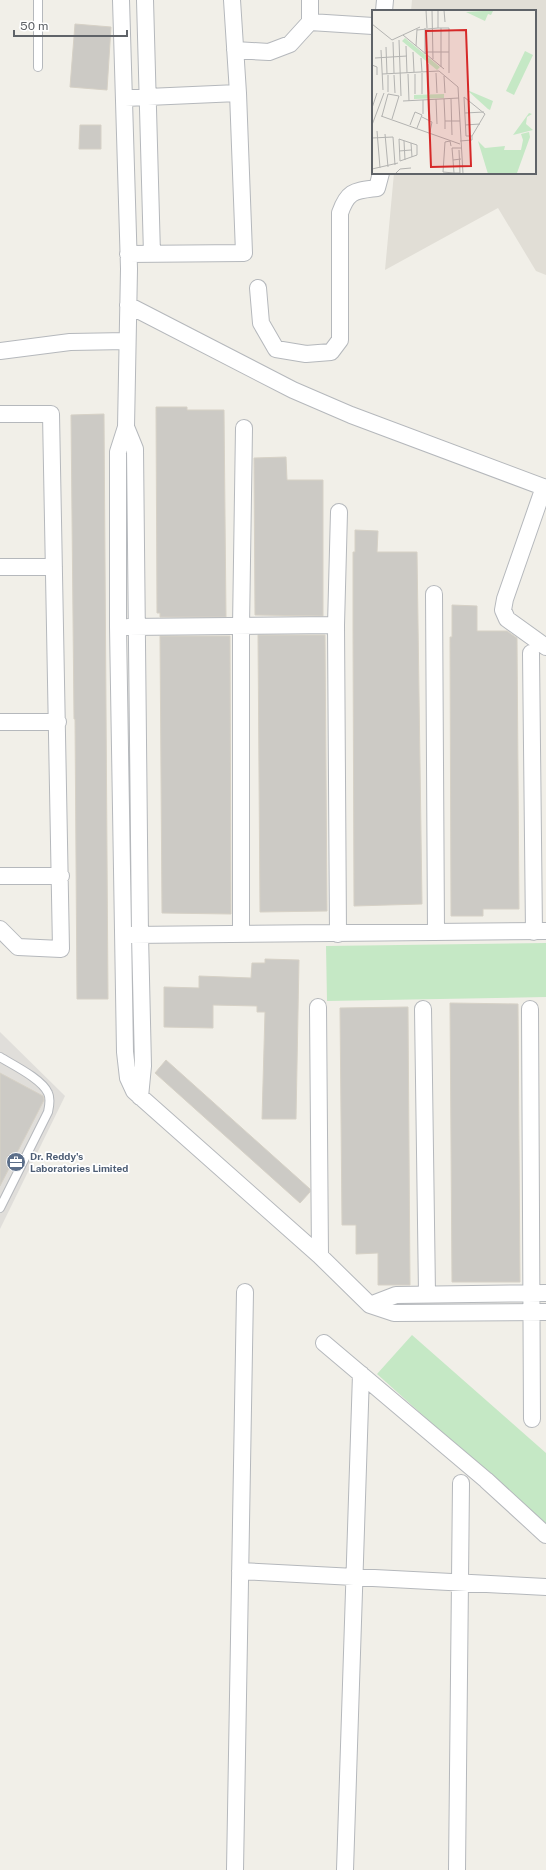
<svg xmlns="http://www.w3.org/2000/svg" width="546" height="1870" font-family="'Public Sans',sans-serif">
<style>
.industrial{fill:#e0deda}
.education{fill:#e1ded6}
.green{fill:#c5e8c5}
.building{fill:#cccac5;stroke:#d6d1c6}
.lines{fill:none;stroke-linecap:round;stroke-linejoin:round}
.service-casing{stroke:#b5b8bc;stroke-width:10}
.minor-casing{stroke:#b5b8bc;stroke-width:18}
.service{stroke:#fff;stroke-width:8}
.minor{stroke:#fff;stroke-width:16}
.labels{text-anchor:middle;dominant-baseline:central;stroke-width:3.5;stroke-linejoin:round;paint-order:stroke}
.service-label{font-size:10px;font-weight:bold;fill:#4e5e75;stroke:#fff;text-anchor:start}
.inset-road{fill:none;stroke:#b3b3b1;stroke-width:1}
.view{fill:#d62828;fill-opacity:0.15;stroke:#d62828;stroke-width:2}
.inset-edge{fill:none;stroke:#5f6368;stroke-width:2}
</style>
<rect width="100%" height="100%" fill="#f1efe8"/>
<!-- industrial -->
<path class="industrial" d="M0,1032L65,1096L0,1229Z"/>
<!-- education -->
<path class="education" d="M412,0H546V275L536,271L498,208L385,270L394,173H535V11H411Z"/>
<!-- green -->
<path class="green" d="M546,943V997L327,1001L326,946Z
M412,1335L546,1453V1526L377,1374Z"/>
<!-- building -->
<path class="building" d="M75,24L111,27L107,90L70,87Z
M80,125H101V149H79Z
M156,407H187V410H224L226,617H160V613H157Z
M104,414L108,999H77L75,719H74L71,415Z
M286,457L287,480H323V616L255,615L254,458Z
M355,530L378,531L377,552H417L422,904L354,906L353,628V552H355Z
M452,605L477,606V631H507L517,638L519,909H483V916H451L450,637H452Z
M258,635H325L327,911L260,912Z
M160,636H230L231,914L162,913Z
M265,959L299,960L296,1119H262L265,1012H257V1006L213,1005V1028L164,1027V987L199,988V976L251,978L252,963H265Z
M450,1003L518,1004L520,1282H452Z
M408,1007L410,1285H378V1253L356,1254V1225H342L340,1008Z
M166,1060L310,1189V1192L300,1203L155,1073Z
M0,1073L43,1096L44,1100L0,1186Z"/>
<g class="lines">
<defs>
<path id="service" d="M38,0V67
M0,1057C13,1065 42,1079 48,1093C51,1099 49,1107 48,1112L0,1208"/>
<path id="minor" d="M121,0L129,269L126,427L118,452V627L125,1052L128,1078L134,1091L320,1256L370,1305L394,1313L546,1312
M145,0L152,254
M232,0L238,93
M310,0V22
M384,11L385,0
M235,50L269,52L290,44L310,22L373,26
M125,98L238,93L244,253L128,254
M258,288L261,323L276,349L306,354L331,352L340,340V213C348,190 355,191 377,188L381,173
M128,305L293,390L351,415L546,488
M0,351L70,342L127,341
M0,414H51L61,949L18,947L0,929
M126,427L135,449L140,935L143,1066L140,1097
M544,487L505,599L503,610L507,619L546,647
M0,567H54
M434,594L436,932
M336,625L338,934
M128,627L336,625L339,512
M531,653L534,932
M0,722H58
M0,876H61
M241,934V627L244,428
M130,935L546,931
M318,1007L320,1256
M423,1009L427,1294
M530,1009L532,1419
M370,1305L396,1295L546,1293
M324,1343L486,1480L546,1535
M240,1571L546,1587
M235,1870L245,1292
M345,1870L361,1374
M457,1870L461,1483"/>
</defs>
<!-- service casing -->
<use href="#service" class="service-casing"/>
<!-- minor casing -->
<use href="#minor" class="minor-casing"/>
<!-- service -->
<use href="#service" class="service"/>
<!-- minor -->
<use href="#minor" class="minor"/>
</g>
<!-- icons -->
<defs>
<symbol id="office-disc" viewBox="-11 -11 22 22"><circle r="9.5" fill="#5c6f8a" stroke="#fff"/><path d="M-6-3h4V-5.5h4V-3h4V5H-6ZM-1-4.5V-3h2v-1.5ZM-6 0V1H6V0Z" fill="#fff"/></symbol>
</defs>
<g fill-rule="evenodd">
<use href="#office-disc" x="5" y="1151" width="22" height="22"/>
</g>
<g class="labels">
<!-- service labels -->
<g class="service-label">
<text x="30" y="1156">Dr. Reddy's<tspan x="30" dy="12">Laboratories Limited</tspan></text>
</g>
</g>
<!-- overview -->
<g transform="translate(372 10)">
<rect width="164" height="164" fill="#f1efe8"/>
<path d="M128,0L121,1L119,5L116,4L113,11L94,2ZM33,28L68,57L65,60L30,31ZM153,41L161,45L142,85L134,81ZM95,80L121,91L118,100L116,99ZM72,84V88L42,89V85ZM157,103L160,104L155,107L154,114L161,120L141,125ZM157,122L158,127L145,163L116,164L106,131L113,138L133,136L132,140H149L151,130L149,124Z" fill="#c5e8c5"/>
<path class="inset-road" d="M54,0L55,18M60,0L61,49M66,0V18H77V63M72,0L73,12M0,14L20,30L48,17M53,18V44M69,18V57M45,20L66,18M31,25L72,59M27,30L29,86M21,32L22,63M34,36L35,63M44,36L45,19M14,37L15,64M9,40L11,80M41,42L42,62M53,42H77M3,48L35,46M49,48L50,62M56,54L57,84M0,55L5,57V65M50,63V84M64,63L65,83M10,64L67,61L86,77L91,164M36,64L37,91M43,64V84M16,65V82M22,65L23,83M72,66L73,83M57,89L58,110M64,89L65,114M72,89L73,111M79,89L80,125M51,90V104M31,91L87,88M0,98L5,83M93,103L112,102M9,106L88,134M10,106L16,84L27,86L20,109M50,107L60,112L58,122M0,115L12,83M38,115L43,102L50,105L45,118M93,115L108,114M73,119V111H88M5,121L8,158M13,124L16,157M0,128L21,127L23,155M27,129L45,135V145L28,151ZM32,131L33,150M88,131L100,130V126H94L92,87L113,104L100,126M39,133L40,147M79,136L78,131L73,132L71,162L82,163M89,138H80L81,150L89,149M27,141L39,140M81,150L82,163H88L87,140M0,159L26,153M23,164L28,159L39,158"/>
<path class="view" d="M94,20L99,156L59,157L54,21Z"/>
<rect width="164" height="164" class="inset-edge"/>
</g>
<!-- scale -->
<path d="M14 30v6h113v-6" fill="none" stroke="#5f6368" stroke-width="2"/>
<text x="20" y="30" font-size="12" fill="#5f6368" stroke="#ffffff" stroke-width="3" paint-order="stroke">50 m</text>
</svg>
